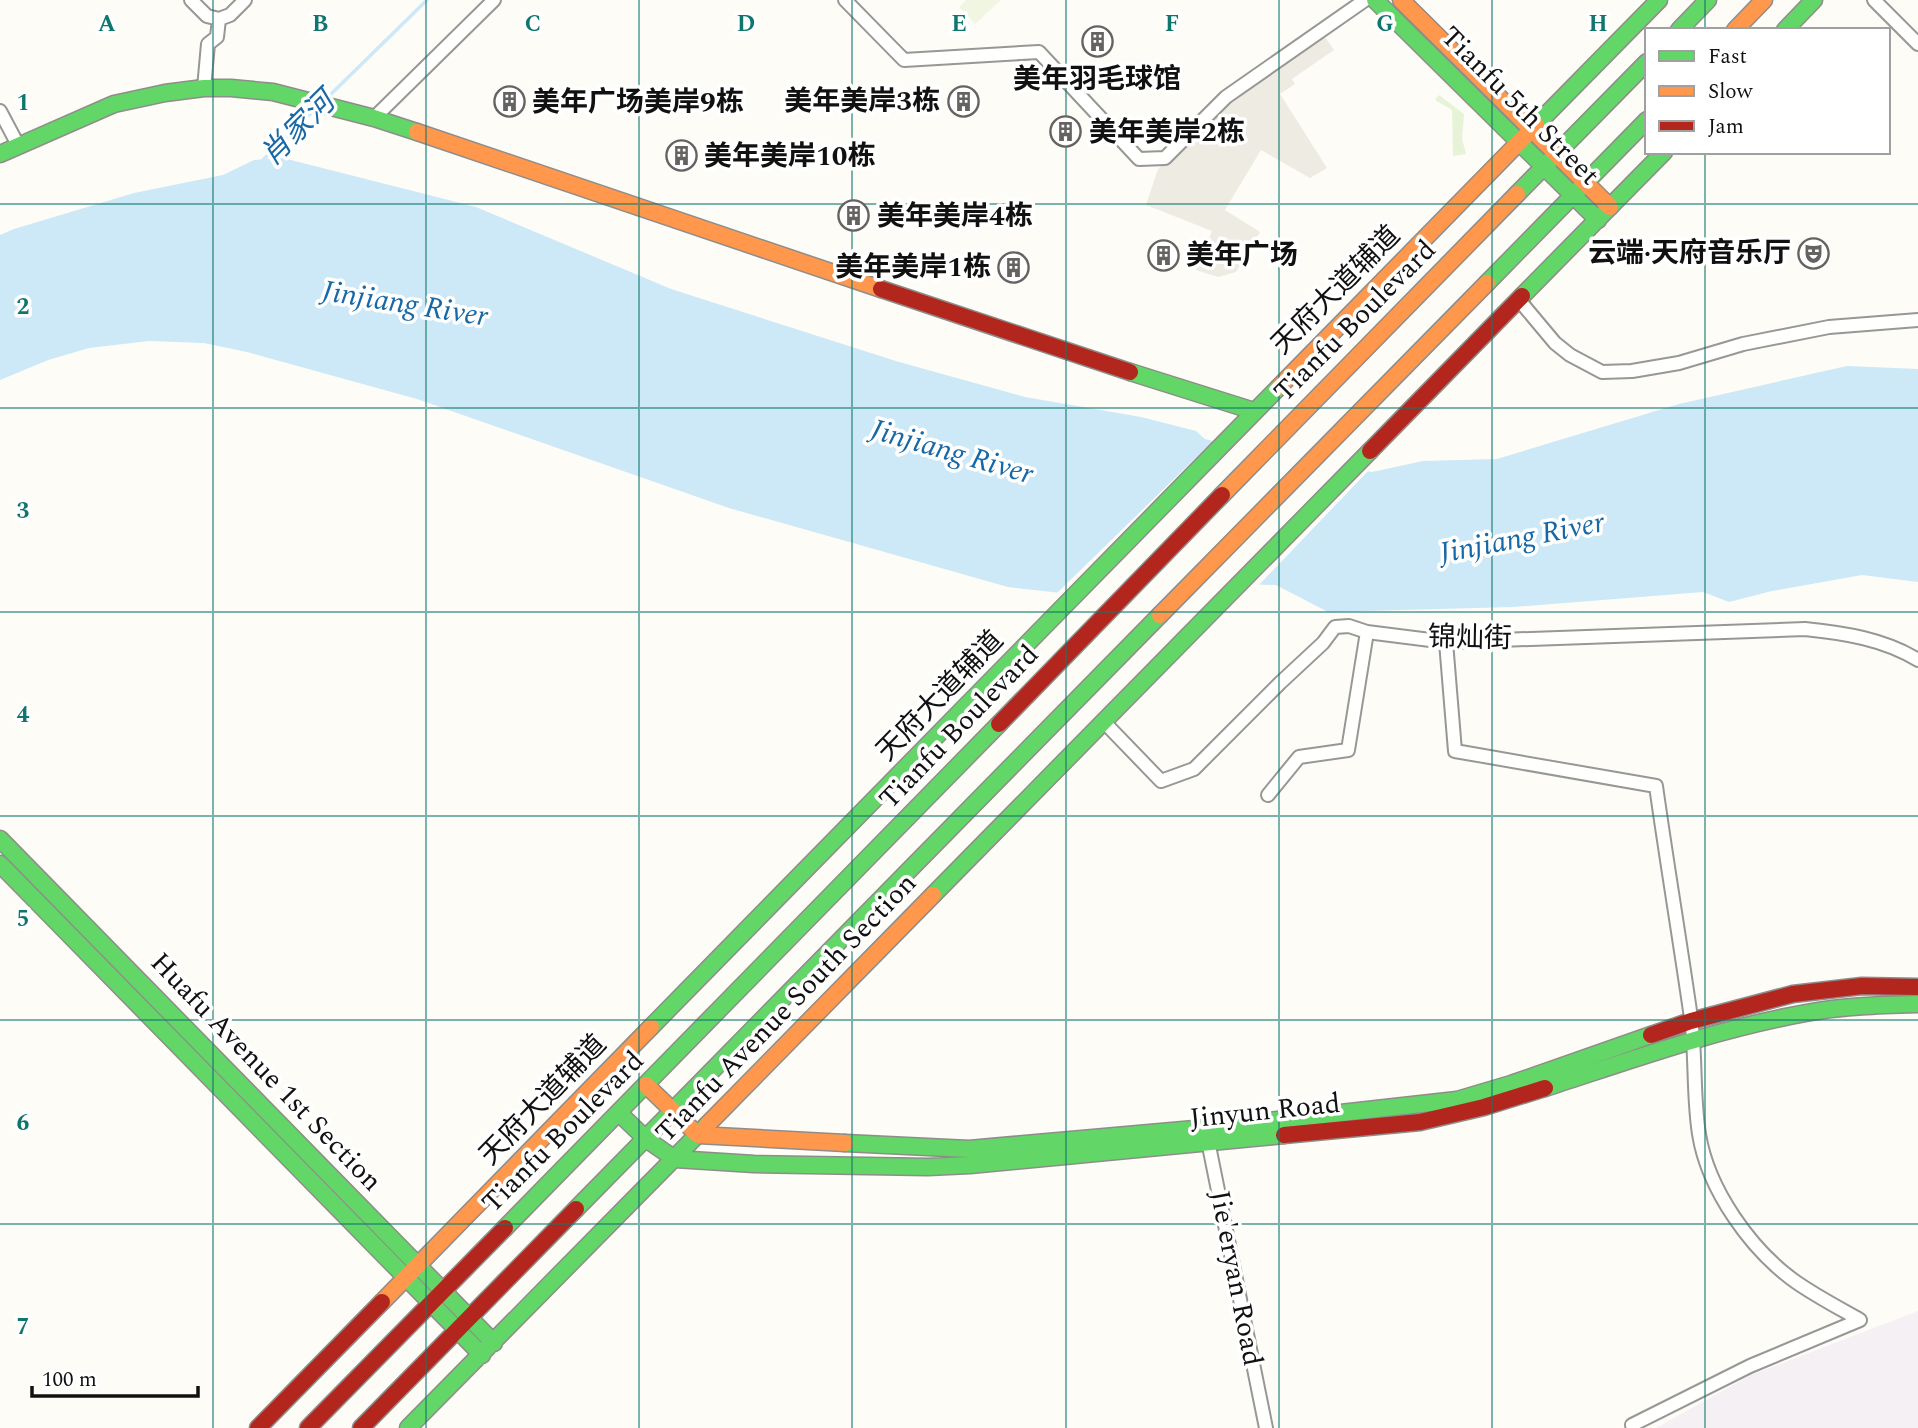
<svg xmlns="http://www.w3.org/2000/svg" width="1918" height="1428" font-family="Spectral,'Noto Sans SC',serif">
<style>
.industrial{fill:#f5f0f3}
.green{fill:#e7f3d7}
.pitch{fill:#f0f6e1}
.plaza{fill:#edebe2}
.water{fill:#cde8f7}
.pier{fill:#fdfcf7}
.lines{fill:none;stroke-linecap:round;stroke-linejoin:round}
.stream{stroke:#cde8f7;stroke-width:3.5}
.street-casing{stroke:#979795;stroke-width:16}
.fast-casing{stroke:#8e8d8b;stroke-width:19}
.slow-casing{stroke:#8e8d8b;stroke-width:19}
.jam-casing{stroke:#8e8d8b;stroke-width:19}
.street{stroke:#fffffe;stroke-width:12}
.fast{stroke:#63d668;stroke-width:16}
.slow{stroke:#ff974d;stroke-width:16}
.jam{stroke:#b3261e;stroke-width:16}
.grid{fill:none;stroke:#0f766e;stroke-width:2;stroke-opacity:0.55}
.labels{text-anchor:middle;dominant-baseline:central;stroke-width:7;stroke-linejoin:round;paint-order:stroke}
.poi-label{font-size:28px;font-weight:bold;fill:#111;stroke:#fff;text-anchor:start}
.street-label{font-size:28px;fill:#111;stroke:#fff}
.water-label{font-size:30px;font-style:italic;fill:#1768a6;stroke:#fff}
.grid-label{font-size:23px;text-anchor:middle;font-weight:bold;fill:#0f766e;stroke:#fff;stroke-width:7;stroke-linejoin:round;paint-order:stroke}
</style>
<rect width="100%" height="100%" fill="#fdfcf7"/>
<!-- industrial -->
<path class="industrial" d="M1918,1311V1428H1656L1751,1375Z"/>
<!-- green -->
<path class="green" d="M1439,95L1464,114L1462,139L1466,154L1453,156L1452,110L1435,100Z"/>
<!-- pitch -->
<path class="pitch" d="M966,0H1001L975,24L959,7Z"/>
<!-- plaza -->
<path class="plaza" d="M1325,37L1334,50L1292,79L1295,84L1280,94L1327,168L1310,178L1261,150L1225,210L1260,232L1236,272L1218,277L1196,270L1212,231L1146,205L1158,169L1229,100Z"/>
<!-- water -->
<path class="water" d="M283,158L476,207L671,289L899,362L1025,397L1141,417L1196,431L1205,439L1285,459L1372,472L1423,461L1497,459L1679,404L1847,366L1918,369V582L1862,575L1772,591L1729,602L1703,592L1513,607L1328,612L1276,585L1165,582L1070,594L1008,587L729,508L417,399L247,352L204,343L149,341L89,348L48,360L0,380V235L14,229L134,193L223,175L254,160Z"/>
<!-- pier -->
<path class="pier" d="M1216,438L1286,455L1371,468L1256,588L1165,586L1105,595L1070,597L1054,596Z"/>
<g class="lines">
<!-- stream -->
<path class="stream" d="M326,99L427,0
M261,162L315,109"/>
<defs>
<path id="street" d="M191,0L207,16L219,19L217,37L208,44L204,88
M845,0L904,60L1039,52L1139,159L1165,158L1226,97L1365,0
M1874,0L1918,44
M219,19L230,15L245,0
M0,111L18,145
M374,118L494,0
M1519,300L1555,343L1570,355L1602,372L1632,371L1679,363L1743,344L1829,327L1918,320
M1446,642L1455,751L1656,786C1667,864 1680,941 1691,1018C1696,1056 1693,1096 1699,1134C1708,1190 1751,1250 1796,1282C1816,1296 1839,1308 1860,1320
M1104,722L1161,781L1194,769L1280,683L1323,643L1335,627L1349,626L1367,632L1446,642L1805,629C1844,633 1884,639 1918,660
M1268,795L1299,757L1348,750L1367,632
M1207,1136L1266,1428
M1633,1428L1632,1425L1750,1366L1860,1320"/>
<path id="fast" d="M1375,0L1598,220
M1679,30L1708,0
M1785,30L1814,0
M1536,125L1659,0
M0,154L114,104L165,93L204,88H231L273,92L374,118L417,132
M1517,194L1647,62
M1487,283L1647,120
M1522,296L1664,152
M1130,372L1254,411
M0,839L494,1343
M0,864L482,1355
M933,895L1370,451
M651,1027L1279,387
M1545,1088C1631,1060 1717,1029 1806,1013C1843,1006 1881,1005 1918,1004
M619,1113L646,1139L675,1159L754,1164L928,1167L970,1165L1284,1135
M845,1143L969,1149L1206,1128L1457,1100L1511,1084L1651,1035
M576,1209L1160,615
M505,1228L999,724
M408,1428L707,1125"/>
<path id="slow" d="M1401,0L1610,207
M1735,30L1764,0
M417,132L881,289
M1279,387L1536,125
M1222,495L1517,194
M1160,615L1487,283
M646,1085L698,1135L845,1143
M707,1125L933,895
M382,1302L651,1027"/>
<path id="jam" d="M881,289L1130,372
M1370,451L1522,296
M999,724L1222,495
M1651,1035L1691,1021L1793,994L1862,986L1918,987
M1284,1135L1420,1122L1484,1107L1545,1088
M258,1428L382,1302
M308,1428L505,1228
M361,1428L576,1209"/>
</defs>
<!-- street casing -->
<use href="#street" class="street-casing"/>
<!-- fast casing -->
<use href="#fast" class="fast-casing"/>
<!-- slow casing -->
<use href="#slow" class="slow-casing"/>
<!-- jam casing -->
<use href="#jam" class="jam-casing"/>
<!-- street -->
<use href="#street" class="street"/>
<!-- fast -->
<use href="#fast" class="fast"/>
<!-- slow -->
<use href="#slow" class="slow"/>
<!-- jam -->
<use href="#jam" class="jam"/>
</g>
<!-- grid -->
<path class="grid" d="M213,0V1428M426,0V1428M639,0V1428M852,0V1428M1066,0V1428M1279,0V1428M1492,0V1428M1705,0V30M1705,152V1428M0,204H1918M0,408H1918M0,612H1918M0,816H1918M0,1020H1918M0,1224H1918"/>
<!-- icons -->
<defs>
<symbol id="building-ring" viewBox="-11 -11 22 22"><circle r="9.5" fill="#fff" stroke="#646362" stroke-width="1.5"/><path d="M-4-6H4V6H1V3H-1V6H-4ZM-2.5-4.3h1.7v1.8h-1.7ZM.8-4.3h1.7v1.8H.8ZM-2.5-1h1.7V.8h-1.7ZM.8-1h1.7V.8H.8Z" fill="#646362"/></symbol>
<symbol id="theatre-ring" viewBox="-11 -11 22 22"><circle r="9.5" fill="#fff" stroke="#646362" stroke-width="1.5"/><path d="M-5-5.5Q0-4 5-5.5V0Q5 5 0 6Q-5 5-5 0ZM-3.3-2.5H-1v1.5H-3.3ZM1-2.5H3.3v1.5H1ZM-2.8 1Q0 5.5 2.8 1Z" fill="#646362"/></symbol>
</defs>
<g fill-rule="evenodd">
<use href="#building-ring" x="1080" y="24" width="35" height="35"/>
<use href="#building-ring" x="946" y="84" width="35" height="35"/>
<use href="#building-ring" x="492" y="84" width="35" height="35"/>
<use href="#building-ring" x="1048" y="114" width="35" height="35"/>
<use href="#building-ring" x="664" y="138" width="35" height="35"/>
<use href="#building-ring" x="836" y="198" width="35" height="35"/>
<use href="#theatre-ring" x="1796" y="236" width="35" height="35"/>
<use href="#building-ring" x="1146" y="238" width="35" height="35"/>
<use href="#building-ring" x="996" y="250" width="35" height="35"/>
</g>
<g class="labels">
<!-- poi labels -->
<g class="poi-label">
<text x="1097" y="79" text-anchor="middle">美年羽毛球馆</text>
<text x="940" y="101" text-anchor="end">美年美岸3栋</text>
<text x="532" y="102">美年广场美岸9栋</text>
<text x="1089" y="132">美年美岸2栋</text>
<text x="704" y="156">美年美岸10栋</text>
<text x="877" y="216">美年美岸4栋</text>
<text x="1791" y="253" text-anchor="end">云端·天府音乐厅</text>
<text x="1186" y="255">美年广场</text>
<text x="991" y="267" text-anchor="end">美年美岸1栋</text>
</g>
<!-- street labels -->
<g class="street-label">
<text transform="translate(1520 106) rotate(45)">Tianfu 5th Street</text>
<text transform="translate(1336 290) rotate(-45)">天府大道辅道</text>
<text transform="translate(1355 321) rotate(-45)">Tianfu Boulevard</text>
<text transform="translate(1470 638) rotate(1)">锦灿街</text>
<text transform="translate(940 696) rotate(-46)">天府大道辅道</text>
<text transform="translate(959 727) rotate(-46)">Tianfu Boulevard</text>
<text transform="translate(786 1008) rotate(-46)">Tianfu Avenue South Section</text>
<text transform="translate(266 1072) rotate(46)">Huafu Avenue 1st Section</text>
<text transform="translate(543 1100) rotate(-46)">天府大道辅道</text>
<text transform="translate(1265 1111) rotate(-6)">Jinyun Road</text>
<text transform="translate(563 1132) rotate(-45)">Tianfu Boulevard</text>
<text transform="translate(1236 1278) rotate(79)">Jie'eryan Road</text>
</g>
<!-- water labels -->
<g class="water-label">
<text transform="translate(298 129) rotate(-45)">肖家河</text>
<text transform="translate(405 304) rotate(9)">Jinjiang River</text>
<text transform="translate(952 452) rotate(16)">Jinjiang River</text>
<text transform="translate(1522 538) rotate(-11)">Jinjiang River</text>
</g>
</g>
<g class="grid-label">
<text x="107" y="31">A</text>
<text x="320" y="31">B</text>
<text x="533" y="31">C</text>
<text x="746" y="31">D</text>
<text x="959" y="31">E</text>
<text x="1172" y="31">F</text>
<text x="1385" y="31">G</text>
<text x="1598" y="31">H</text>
<text x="23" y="110">1</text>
<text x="23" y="314">2</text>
<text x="23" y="518">3</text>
<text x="23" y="722">4</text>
<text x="23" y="926">5</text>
<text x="23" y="1130">6</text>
<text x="23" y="1334">7</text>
</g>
<!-- legend -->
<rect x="1645" y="28" width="245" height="126" fill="#ffffff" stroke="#a0a0a0" stroke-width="2"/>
<rect x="1659" y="51" width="35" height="10" fill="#63d668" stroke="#a0a0a0" stroke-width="2"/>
<text x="1708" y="63" font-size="21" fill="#111111">Fast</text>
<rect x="1659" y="86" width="35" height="10" fill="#ff974d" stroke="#a0a0a0" stroke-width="2"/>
<text x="1708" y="98" font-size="21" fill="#111111">Slow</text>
<rect x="1659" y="121" width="35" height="10" fill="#b3261e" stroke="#a0a0a0" stroke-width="2"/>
<text x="1708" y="133" font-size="21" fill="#111111">Jam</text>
<!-- scale -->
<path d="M32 1386v10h166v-10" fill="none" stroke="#111111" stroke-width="3.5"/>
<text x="42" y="1386" font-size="21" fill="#111111" stroke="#ffffff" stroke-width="5" paint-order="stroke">100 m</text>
</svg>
